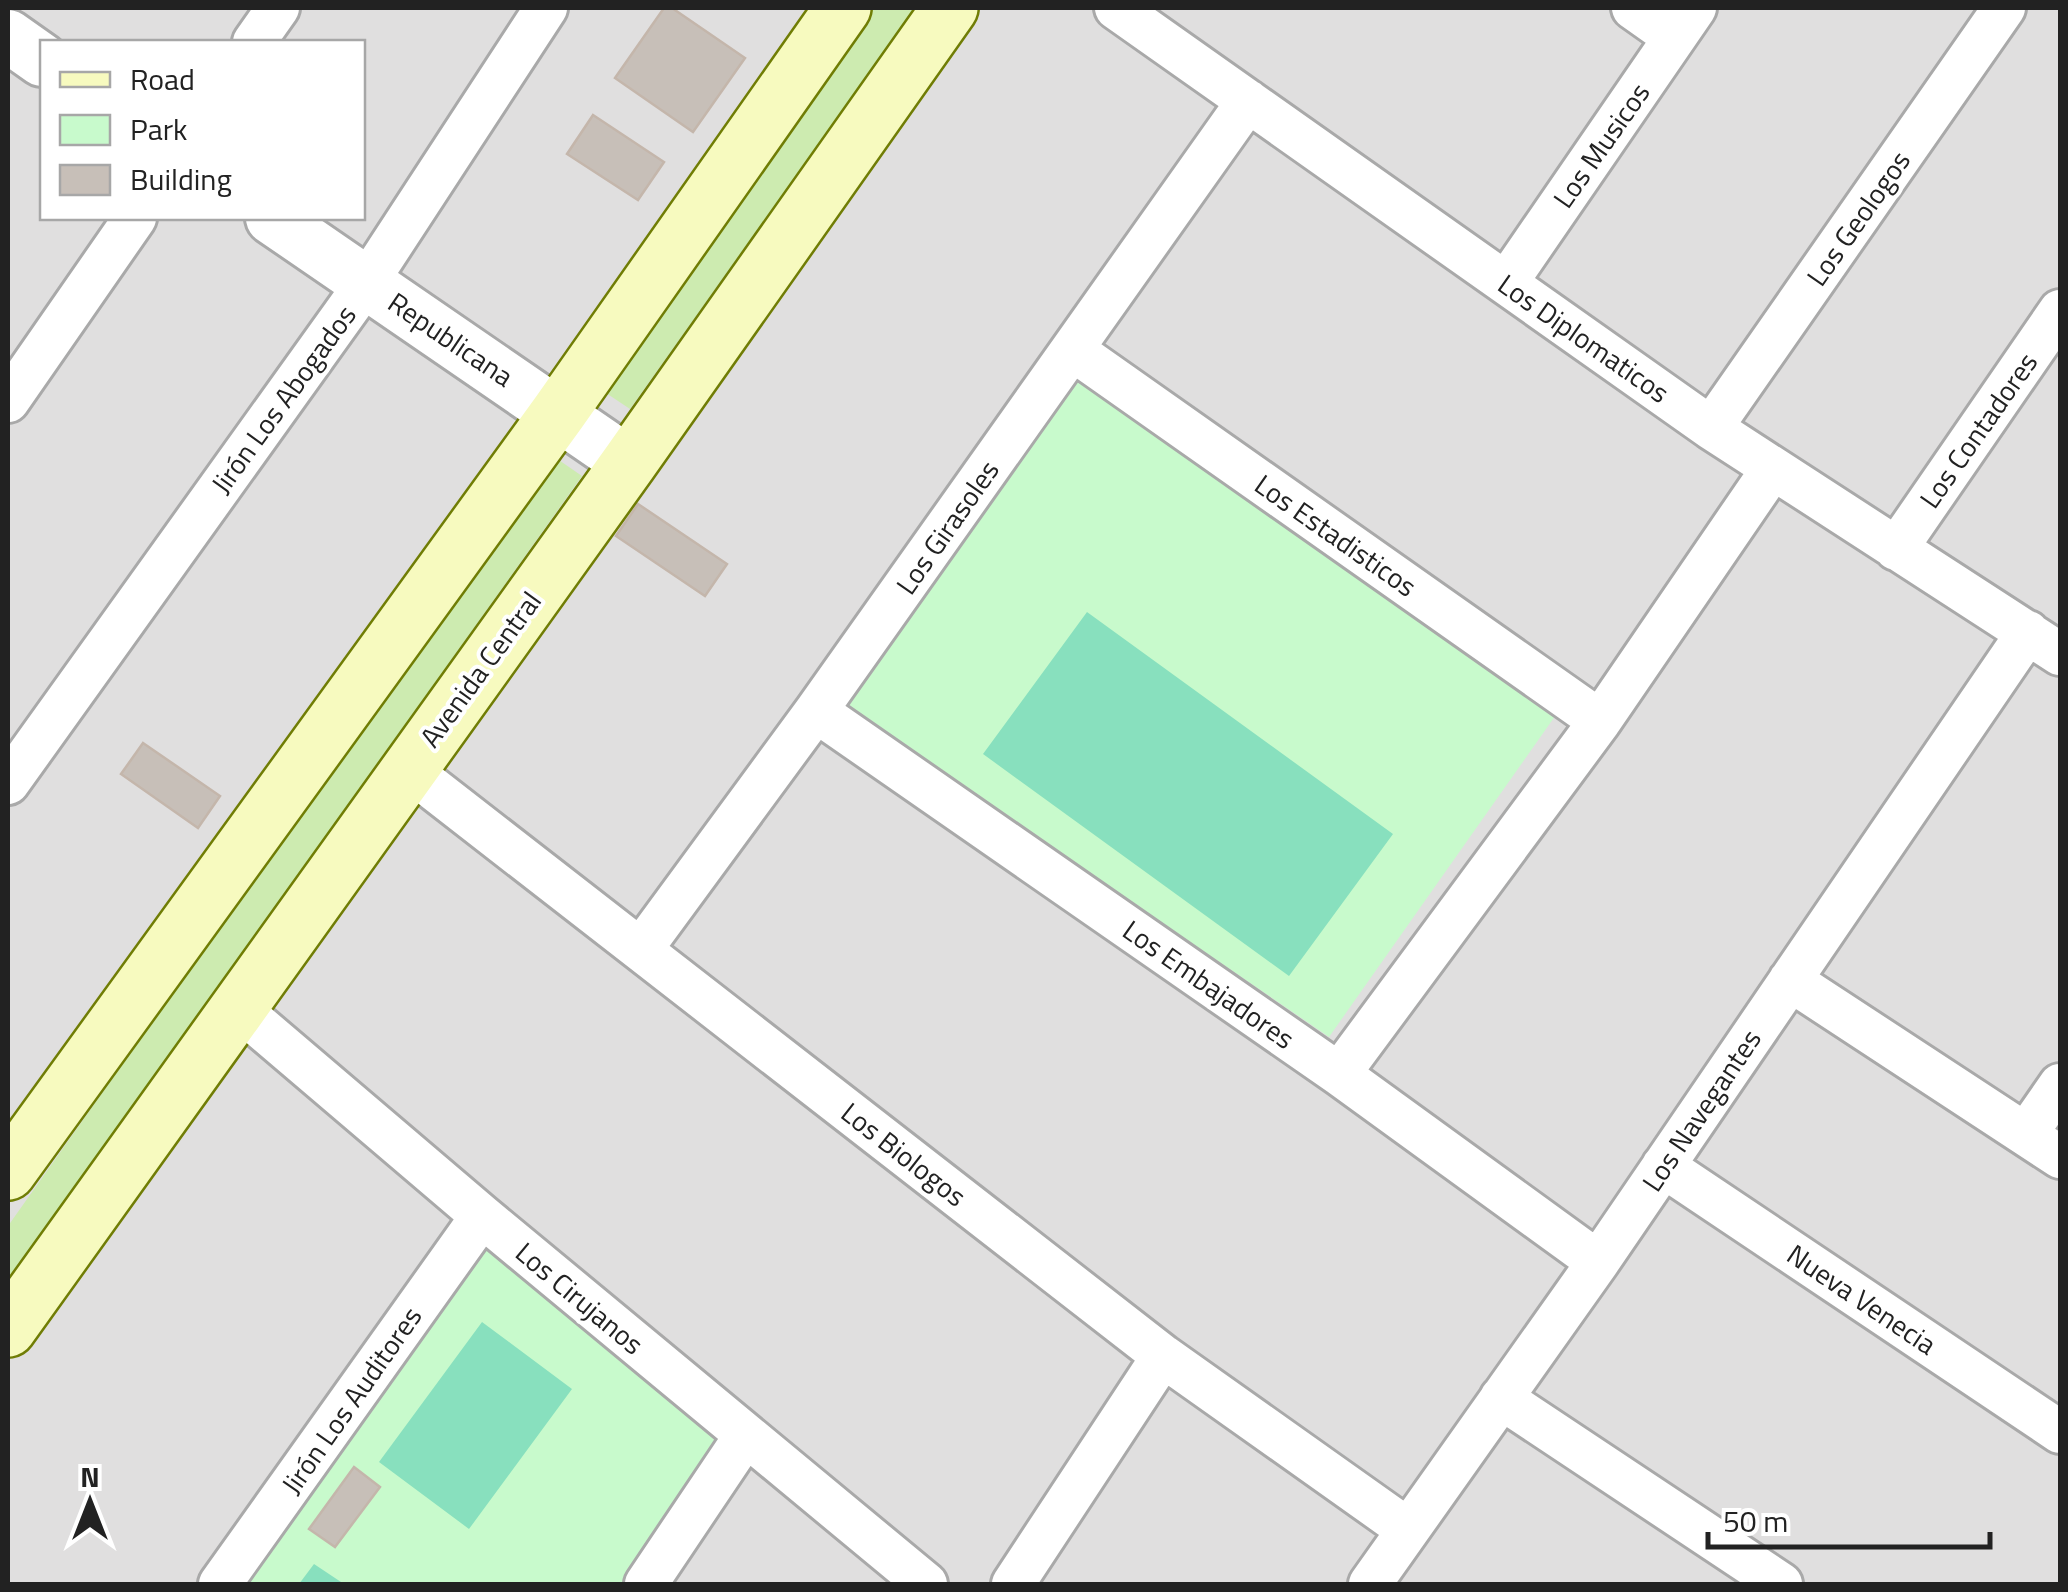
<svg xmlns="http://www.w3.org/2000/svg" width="2068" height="1592" font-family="'Titillium Web',sans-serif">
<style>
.residential{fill:#e0dfdf;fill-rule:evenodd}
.grass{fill:#cdebb0}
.park{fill:#c8facc}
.pitch{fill:#88e0be}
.building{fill:#c7bfb8;stroke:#c4b6ab;stroke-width:2.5}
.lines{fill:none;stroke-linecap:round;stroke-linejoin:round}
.minor-casing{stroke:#a9a9a9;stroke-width:48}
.tertiary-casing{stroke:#a9a9a9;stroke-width:58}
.secondary-casing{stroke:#707d05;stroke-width:60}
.minor{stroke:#fff;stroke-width:42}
.tertiary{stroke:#fff;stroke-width:52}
.secondary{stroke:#f7fabf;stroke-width:55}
.labels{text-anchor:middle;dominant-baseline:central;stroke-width:8;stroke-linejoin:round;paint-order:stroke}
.street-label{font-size:28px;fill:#222;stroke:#fff}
</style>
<rect width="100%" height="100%" fill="#f2efe9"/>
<!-- residential -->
<path class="residential" d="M8,8H2060V1584H8ZM42,42H362V218H42Z"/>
<!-- grass -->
<path class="grass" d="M871,8H915L630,409L600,389Z
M553,456L582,476L8,1283V1226Z"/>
<!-- park -->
<path class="park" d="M1072,368L1558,712L1329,1037L836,700Z
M492,1235L731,1443L633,1584H240Z"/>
<!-- pitch -->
<path class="pitch" d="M1087,612L1393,834L1289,976L983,754Z
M482,1322L572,1389L469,1529L379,1462Z
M314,1564L344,1584H299Z"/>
<!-- building -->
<path class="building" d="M664,8H672L745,58L693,132L615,78Z
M593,115L664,162L638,200L567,154Z
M638,504L727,564L705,596L616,536Z
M143,743L220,796L198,828L121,774Z
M354,1467L380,1487L335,1547L309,1529Z"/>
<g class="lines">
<defs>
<path id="minor" d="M1116,8L1711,428L2060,654
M1633,8L1674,37
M254,42L278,8
M1506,283L1695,8
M1073,350L1600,721
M8,401L135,218
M1711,428L2004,8
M1896,549L2060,311
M816,711L1339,1074L1598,1262
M408,769L1163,1356L1407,1529
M8,783L367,282L546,8
M642,948L816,711L1248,101
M1790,980L2060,1157
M238,1008L482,1216L926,1584
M1339,1074L1600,721L1773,468
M2026,1134L2060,1085
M1663,1166L2060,1432
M1501,1398L1781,1584
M220,1584L482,1216
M646,1584L746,1435
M1013,1584L1163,1356
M1370,1584L1598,1262L2028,632"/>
<path id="tertiary" d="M8,36L42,60
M272,218L629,463"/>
<path id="secondary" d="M8,1172L559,412L843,8
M8,1329L629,463L950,8"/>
</defs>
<!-- minor casing -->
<use href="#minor" class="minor-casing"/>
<!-- tertiary casing -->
<use href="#tertiary" class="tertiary-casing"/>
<!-- secondary casing -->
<use href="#secondary" class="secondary-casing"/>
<!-- minor -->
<use href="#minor" class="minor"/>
<!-- tertiary -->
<use href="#tertiary" class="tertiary"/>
<!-- secondary -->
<use href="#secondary" class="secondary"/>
</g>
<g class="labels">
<!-- street labels -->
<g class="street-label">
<text transform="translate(1601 145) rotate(-55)">Los Musicos</text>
<text transform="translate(1858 218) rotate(-55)">Los Geologos</text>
<text transform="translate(1584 338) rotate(35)">Los Diplomaticos</text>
<text transform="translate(451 339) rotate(34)">Republicana</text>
<text transform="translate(283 399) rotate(-54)">Jirón Los Abogados</text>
<text transform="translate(1978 430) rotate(-55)">Los Contadores</text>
<text transform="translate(947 527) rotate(-55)">Los Girasoles</text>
<text transform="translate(1336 535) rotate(35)">Los Estadisticos</text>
<text transform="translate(480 669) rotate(-54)">Avenida Central</text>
<text transform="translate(1209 984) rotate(35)">Los Embajadores</text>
<text transform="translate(1701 1110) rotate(-56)">Los Navegantes</text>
<text transform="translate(904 1154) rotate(38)">Los Biologos</text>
<text transform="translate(580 1298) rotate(40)">Los Cirujanos</text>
<text transform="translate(1862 1299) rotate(34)">Nueva Venecia</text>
<text transform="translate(351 1400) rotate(-55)">Jirón Los Auditores</text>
</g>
</g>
<!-- border -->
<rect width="2068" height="1592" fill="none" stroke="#222222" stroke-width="20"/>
<!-- legend -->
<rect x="40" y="40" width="325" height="180" fill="#ffffff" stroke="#a7a7a7" stroke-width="2.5"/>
<rect x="60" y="72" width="50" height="15" fill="#f7fabf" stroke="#a7a7a7" stroke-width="2.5"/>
<text x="130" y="90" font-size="30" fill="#222222">Road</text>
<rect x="60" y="115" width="50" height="30" fill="#c8facc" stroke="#a7a7a7" stroke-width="2.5"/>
<text x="130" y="140" font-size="30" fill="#222222">Park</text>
<rect x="60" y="165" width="50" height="30" fill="#c7bfb8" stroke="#a7a7a7" stroke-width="2.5"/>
<text x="130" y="190" font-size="30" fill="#222222">Building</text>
<!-- north arrow -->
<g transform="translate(90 1502)" stroke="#ffffff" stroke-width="8" paint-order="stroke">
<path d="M0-8L18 38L0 25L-18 38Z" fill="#222222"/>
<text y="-15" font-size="28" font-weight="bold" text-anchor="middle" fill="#222222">N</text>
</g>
<!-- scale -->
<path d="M1708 1532v15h282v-15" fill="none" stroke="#222222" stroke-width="5"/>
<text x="1723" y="1532" font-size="30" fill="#222222" stroke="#ffffff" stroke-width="8" paint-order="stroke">50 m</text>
</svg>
